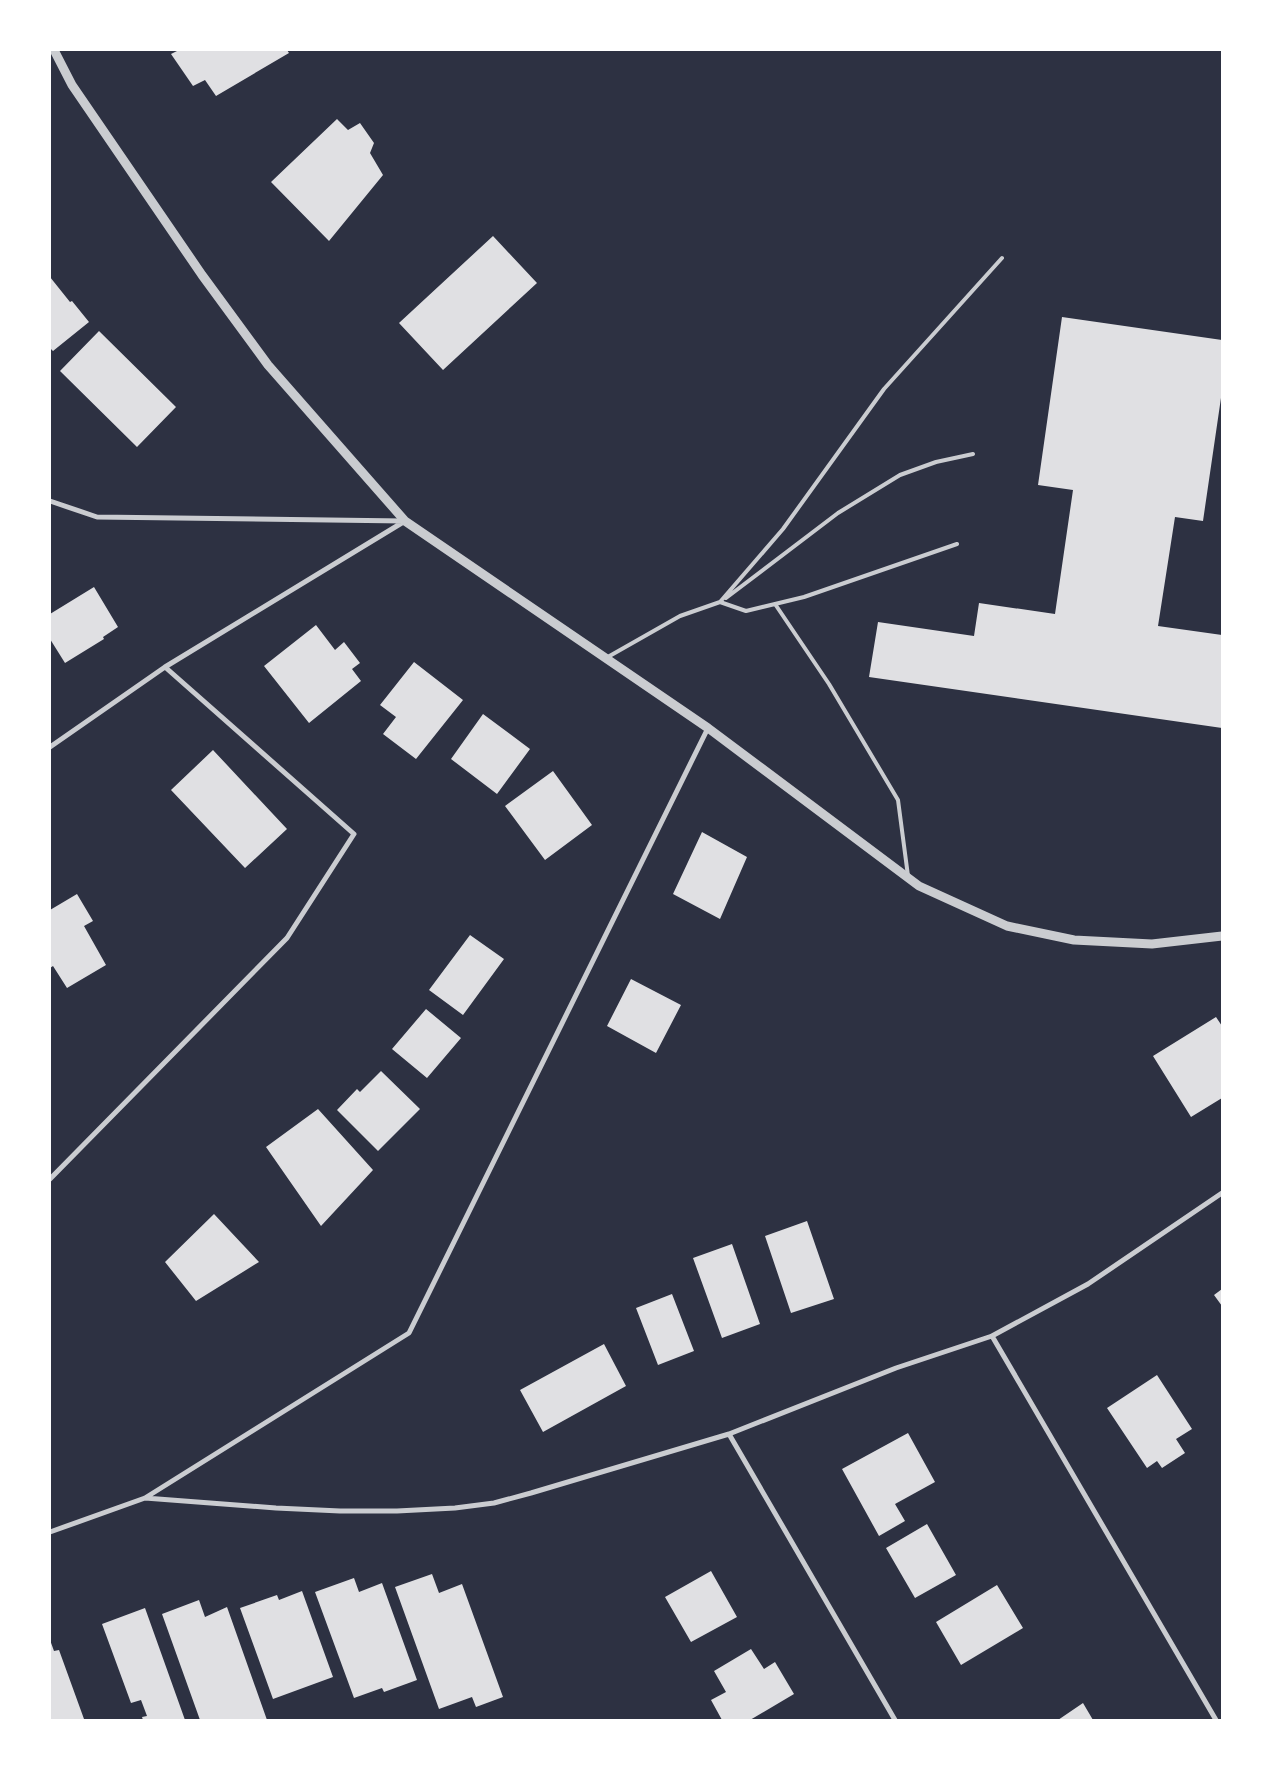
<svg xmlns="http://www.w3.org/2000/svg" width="1272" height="1770" font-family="Commissioner,sans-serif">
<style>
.building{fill:#e0e0e3}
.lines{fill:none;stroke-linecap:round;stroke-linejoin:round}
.service{stroke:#caccd0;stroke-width:4}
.minor{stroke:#caccd0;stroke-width:5}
.tertiary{stroke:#caccd0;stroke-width:9}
</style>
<rect width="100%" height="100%" fill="#2d3142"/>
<!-- building -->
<path class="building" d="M179,50H287L289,53L216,96L205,80L193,86L171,54Z
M337,119L348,130L360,123L374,143L370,153L383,175L329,241L271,182Z
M493,236L537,283L443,370L399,323Z
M50,277L70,302L72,301L89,322L53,351L50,348Z
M1062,317L1222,340V391L1203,521L1175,517L1158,626L1222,635V728L869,677L878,622L974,636L979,603L1055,614L1073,490L1038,485Z
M99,331L176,407L137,447L60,371Z
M94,587L118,627L103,637L104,639L65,663L50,639V614Z
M316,625L335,650L344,642L360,663L352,669L361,681L309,723L264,666Z
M414,662L463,700L416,759L383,734L396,717L380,705Z
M483,714L530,749L497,794L451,759Z
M213,750L287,829L245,868L171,790Z
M553,771L592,825L545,860L505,806Z
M702,832L747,857L720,919L673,894Z
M77,894L93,921L84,926L106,965L67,988L53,966L50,968V910Z
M470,935L504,959L463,1015L429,990Z
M631,979L681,1005L656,1053L607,1026Z
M426,1009L461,1038L427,1078L392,1049Z
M1216,1017L1222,1026V1098L1191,1117L1153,1056Z
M381,1071L420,1109L378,1151L337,1110L357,1089L360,1092Z
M318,1109L373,1170L321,1226L266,1147Z
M214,1214L259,1262L196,1301L165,1262Z
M807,1221L834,1299L791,1313L765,1236Z
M732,1244L760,1324L722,1338L693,1258Z
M1222,1289V1306L1214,1295Z
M672,1294L694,1351L658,1365L636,1308Z
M604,1344L626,1386L543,1432L520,1390Z
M1157,1375L1192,1429L1176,1439L1185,1453L1162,1468L1157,1461L1147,1468L1107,1408Z
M908,1433L935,1482L895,1504L905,1521L879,1536L842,1469Z
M927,1524L956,1575L915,1598L886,1548Z
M711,1571L737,1617L691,1642L665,1597Z
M432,1574L439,1593L462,1584L503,1697L476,1707L472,1697L439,1709L395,1587Z
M354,1578L359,1592L382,1583L417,1680L384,1692L382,1688L354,1698L315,1592Z
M997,1585L1023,1628L961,1665L936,1622Z
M302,1591L333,1677L273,1699L240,1608L277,1595L279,1600Z
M199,1600L205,1617L227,1607L267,1720H200L162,1614Z
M145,1608L185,1720H143L142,1717L147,1716L141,1700L131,1703L102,1624Z
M50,1640L54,1651L59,1650L84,1719L81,1720H50Z
M751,1649L764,1669L775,1662L794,1694L750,1720H722L711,1700L726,1692L714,1671Z
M1083,1703L1093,1720H1058Z"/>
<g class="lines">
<!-- service -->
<path class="service" d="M726,598L838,513L900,475L936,462L973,454
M720,602L746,611L804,597L957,544
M775,604L829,684L898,800L908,876
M606,658L680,616L720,602L783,529L884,389L1002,258"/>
<!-- minor -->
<path class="minor" d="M50,501L97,517L404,521
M50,747L165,667L405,521
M50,1179L287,938L354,834L165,667
M992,1336L1216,1720
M729,1434L895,1720
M145,1498L276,1508L340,1511H397L455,1508L494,1503L531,1493L729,1434L896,1368L992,1336L1088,1284L1222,1193
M50,1532L145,1498L409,1333L708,728"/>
<!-- tertiary -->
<path class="tertiary" d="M54,50L72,85L202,275L268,365L405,521L708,728L919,886L1007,926L1074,940L1152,944L1222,936"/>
</g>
<!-- border -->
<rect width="1272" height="1770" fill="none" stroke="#ffffff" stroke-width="102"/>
</svg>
